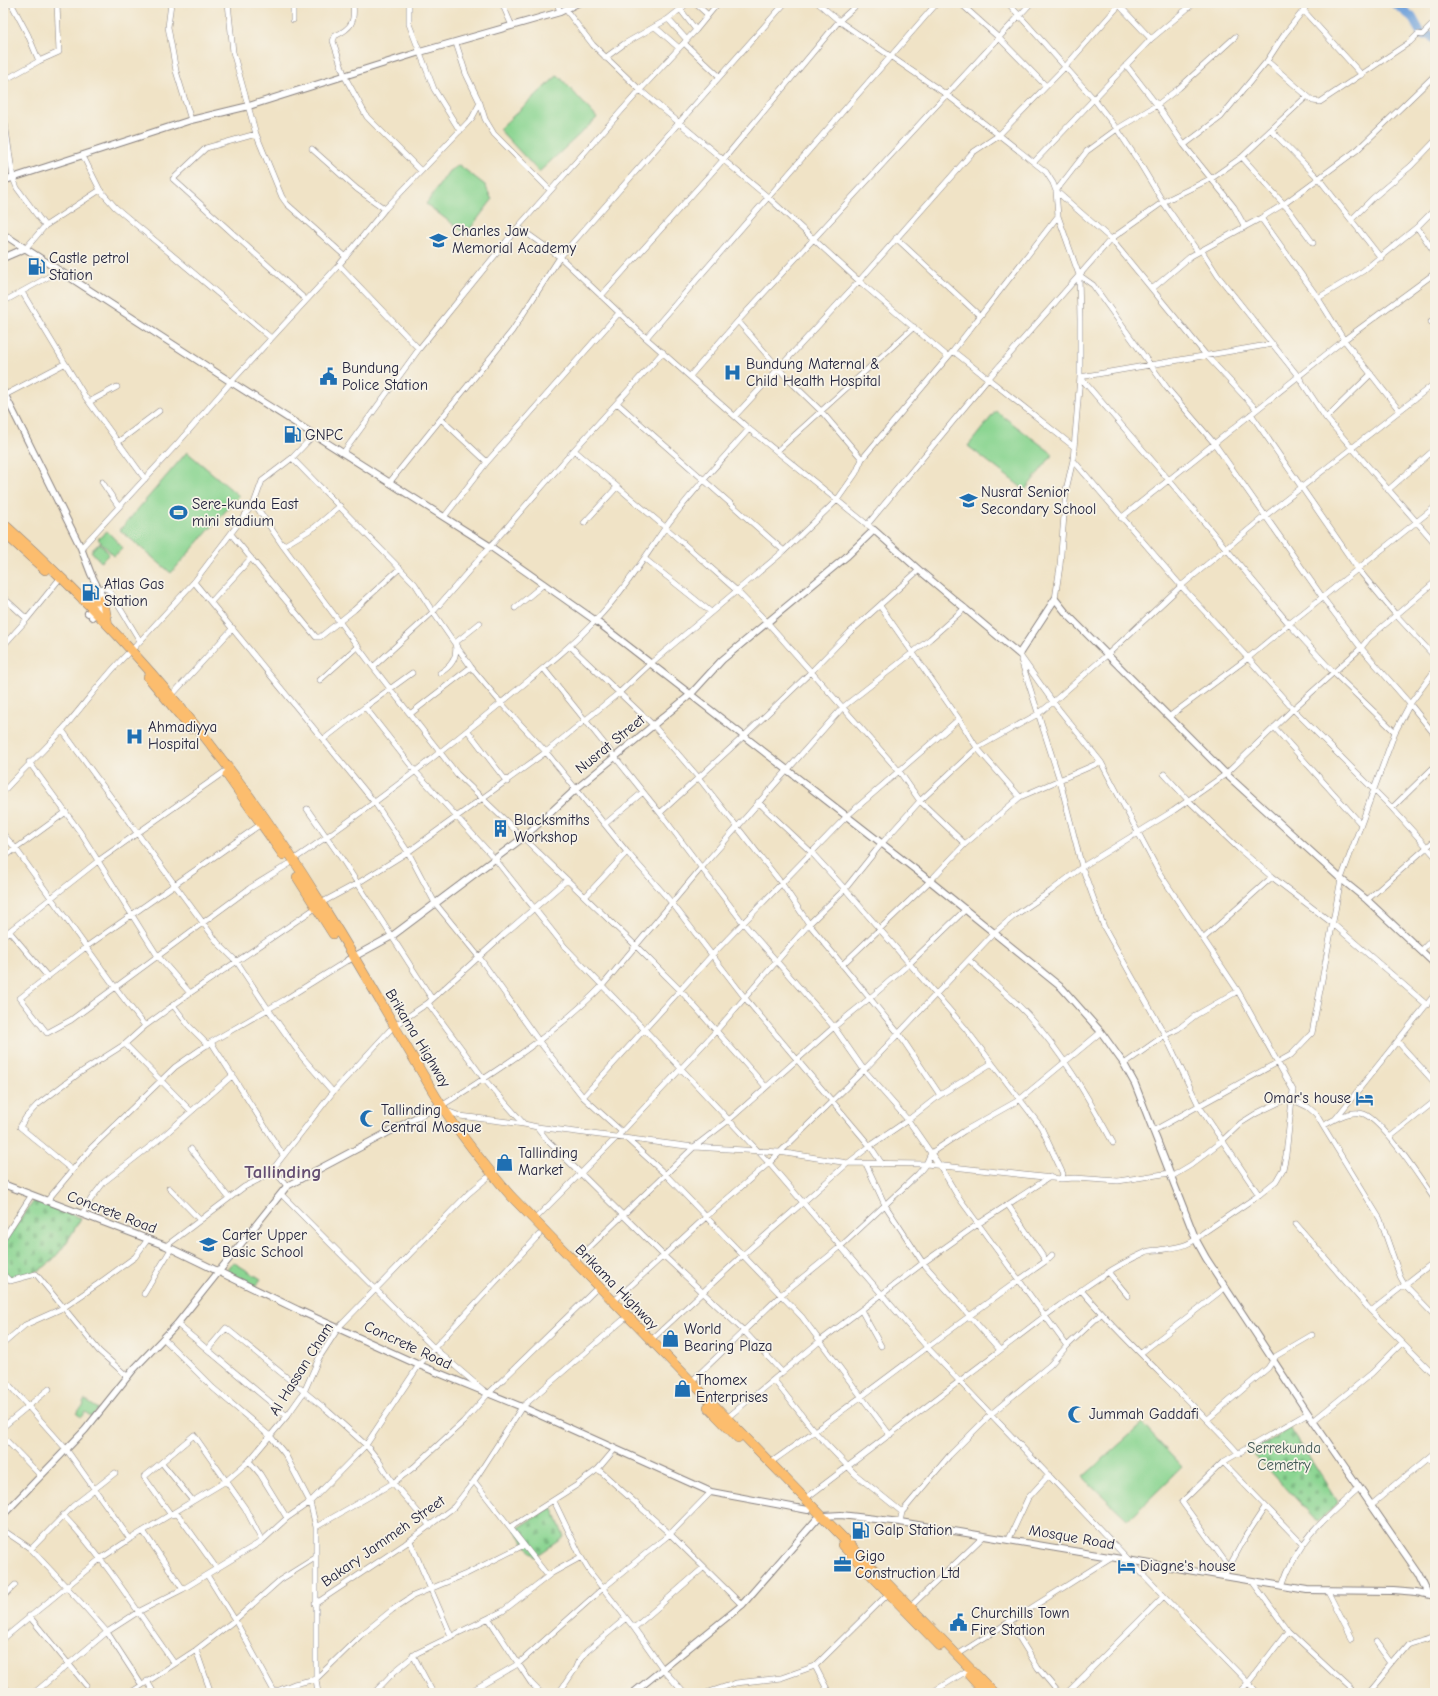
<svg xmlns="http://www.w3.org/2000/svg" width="1438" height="1696" font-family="'Comic Neue',sans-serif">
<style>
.cemetery{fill:url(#cemetery-stones);stroke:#567c66}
.garden{fill:#8bd592;stroke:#567c66}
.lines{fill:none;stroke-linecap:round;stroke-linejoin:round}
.river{stroke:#70a1da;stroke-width:9}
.minor-casing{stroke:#898280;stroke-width:6}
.tertiary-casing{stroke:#898280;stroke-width:8}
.trunk-casing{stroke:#898280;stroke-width:10}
.minor{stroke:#fff;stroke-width:5}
.tertiary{stroke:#fff;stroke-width:6}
.trunk{stroke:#fcbd6e;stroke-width:9}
.labels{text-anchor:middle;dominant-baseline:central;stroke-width:3.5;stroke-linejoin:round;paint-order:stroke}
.poi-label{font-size:15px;fill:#22223b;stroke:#f7f3e8;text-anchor:start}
.street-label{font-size:15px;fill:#22223b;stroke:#f7f3e8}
.park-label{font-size:15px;fill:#425855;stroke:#f7f3e8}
.district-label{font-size:19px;font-weight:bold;fill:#644e72;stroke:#f7f3e8}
</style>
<defs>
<pattern id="cemetery-stones" width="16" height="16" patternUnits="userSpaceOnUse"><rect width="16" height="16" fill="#8bd592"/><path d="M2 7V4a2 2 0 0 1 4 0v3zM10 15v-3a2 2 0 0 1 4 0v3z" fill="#78b77f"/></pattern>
</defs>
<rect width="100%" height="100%" fill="#f7f3e8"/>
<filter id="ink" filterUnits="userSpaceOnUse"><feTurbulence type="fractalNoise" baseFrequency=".025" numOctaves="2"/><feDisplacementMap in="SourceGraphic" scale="8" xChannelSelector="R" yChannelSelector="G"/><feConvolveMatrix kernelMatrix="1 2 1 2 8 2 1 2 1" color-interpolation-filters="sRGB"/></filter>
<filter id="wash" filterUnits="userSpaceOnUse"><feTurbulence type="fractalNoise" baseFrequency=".012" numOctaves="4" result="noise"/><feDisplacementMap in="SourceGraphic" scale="16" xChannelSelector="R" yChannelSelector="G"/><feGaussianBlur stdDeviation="0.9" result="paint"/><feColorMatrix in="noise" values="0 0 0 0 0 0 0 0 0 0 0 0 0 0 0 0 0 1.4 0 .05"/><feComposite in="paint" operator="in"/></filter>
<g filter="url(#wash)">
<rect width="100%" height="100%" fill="#f0e3c6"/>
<!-- cemetery -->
<path class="cemetery" d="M34,1201L81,1218C70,1237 58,1260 38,1271C30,1275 19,1277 11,1279L3,1270V1243Z
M1290,1428L1338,1502L1318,1522L1252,1452Z
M552,1507L564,1537L535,1557L515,1530Z"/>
<!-- garden -->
<path class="garden" d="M558,75L597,118L539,172L499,129Z
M459,165L485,185L492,200L466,234L426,204L449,171Z
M996,411L1053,454L1025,490L968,446Z
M187,452L239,496L171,573L120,530Z
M107,531L123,548L114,556L98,539Z
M100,543L109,554L101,562L91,551Z
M233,1262L261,1279L255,1287L225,1274Z
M85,1400L98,1409L92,1417L85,1412L81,1417L76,1413L84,1405L83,1403Z
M1142,1424L1182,1467L1128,1520L1083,1477Z"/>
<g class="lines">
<!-- river -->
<path class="river" d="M1394,3L1412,17L1422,35H1430L1435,40"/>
</g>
</g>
<g filter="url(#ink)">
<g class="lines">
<defs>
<path id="minor" d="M11,3L28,35L39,61
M171,3L168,27L176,71L191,120
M228,3L233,52L256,134L282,197L287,204L346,257
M353,3C355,22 352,28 335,36L333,41L345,77L367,117L421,171
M409,3V24L434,89L460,131
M502,3L512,26
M557,3L560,12
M695,3L708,15
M818,3L839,21L947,95L999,135L1046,172L1053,183L1056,191L1058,216L1079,275L1080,320V377L1073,460L1066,490L1060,566L1055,599
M960,3L999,38L1046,86
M1008,3L1093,98L1117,129L1139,162L1163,202L1198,252
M1119,5L1151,39
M680,9L696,30
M566,10L593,45L640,90L769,198L859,281L947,356
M1303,10L1362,75
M668,19L687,40
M293,20V3
M655,27L679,48
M1235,37L1179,88L1157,105L1117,129L1087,151L1056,191L1111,239L1206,355L1256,409
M456,43L466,74L480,103L485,119L494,134L550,190
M684,43L719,76
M605,58L624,44L668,19L688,3
M1267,61L1313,101L1320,102L1410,42L1418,34L1422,35L1435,22
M1126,65L1157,105L1184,145L1234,207L1245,227
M3,81L39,61L59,52L57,3
M3,109L13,178L17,188L45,226
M1272,131L1319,179L1381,258
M256,134L206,148L173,179L306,300
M1184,145L1221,117L1267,61L1284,35L1309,3
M312,149L357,189L385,209
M83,156L100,190L115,207L271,338
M1242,157L1289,210L1313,243
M1034,162L1151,39L1194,3
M1261,218L1318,298L1344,340L1399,410
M1352,219L1373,198L1411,166L1435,141
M518,227L560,257L646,338L749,429L874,530
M1417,227L1435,253
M896,238L980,316
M26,248L45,226L100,190
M1202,251L1218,276L1298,376L1326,418L1435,543
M339,265L419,349
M1079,275L1093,285L1167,388L1214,443L1323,598L1361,648L1410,704L1435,735
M1152,289L1191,256L1261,218L1284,204L1357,150L1435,75
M22,292L86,398L145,479
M601,296L723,160L839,21L859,3
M1318,298L1363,271L1417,227L1435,209
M3,302L59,271
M738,321L787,378L821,411L862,459L953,351L1058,216
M1431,322L1435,319
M646,338L937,3
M953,351L1073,446
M690,376L738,321L1031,3
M1080,377L1168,479L1289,624L1248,658L1170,716
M1080,377L1273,344
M5,395L64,364
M89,402L117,387
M617,403L784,551
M1251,414L1358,569L1396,615L1435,657
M735,416L859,281L972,153L999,135L1065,67L1121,3
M1326,418L1371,374
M441,419L487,462
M314,435L292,458L262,481L254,503L283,546L373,667L457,774L636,946L681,991L766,1087
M118,442L159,411
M574,450L666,528L736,590L767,622L899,771L920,801L965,844
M777,451L914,327
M343,453L419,349L518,227L640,90L696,30L718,3
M292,458L415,584L433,612L471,667L501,703L546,752L627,852L672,903L745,998L870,1146L882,1164
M1073,460L1181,586L1248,658L1293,709L1392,808L1435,856
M102,482L119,507
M389,483L512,331L560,257L785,3
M1388,490L1435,449
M444,517L487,462L619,313
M1121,518L1344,340L1435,273
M584,523L617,487
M867,525L988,379L1111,239L1163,202L1212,178L1242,157L1307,96
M231,534L316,637H320L354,610L400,568
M283,546L315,527L340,506
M81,548L177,444L231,382L339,265L385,209L472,118L480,103
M645,559L711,612
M194,582L375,803L408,852L435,903L479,957L538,1040L583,1097L622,1132
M99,589L104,588L109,590L140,641
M3,597L27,619
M211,602L251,558
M880,606L959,719L977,748L1020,797
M515,608L544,584
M3,646L27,619L61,577
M570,646L653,725L698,777L782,884L809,924L899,1034L940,1095
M132,650L194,582L254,503
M1021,660L1060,781L1082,867L1104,927L1165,1035L1199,1106L1259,1195
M373,667L433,612L574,450L663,352
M544,669L660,813L744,924L834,1027L864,1070L908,1120L940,1166L957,1195L1067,1346
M440,673C452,666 458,656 455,643L480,623
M320,680L358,646
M172,695L233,628
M365,707L416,772L495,859L565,947L645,1030L769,1163L927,1347L1130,1561L1258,1693
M410,714L471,667
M1274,727L1360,823
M62,730L175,885L218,943L237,962L268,1009L303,1058L333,1092
M468,731L507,782
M1395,732L1333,672L1289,624L1435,507
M324,739L365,707L412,673
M29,762L80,832L157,955L190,993
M1164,774L1189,801L1239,849L1272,877L1332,923L1427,1005
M3,792C22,770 44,751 63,729C85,704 104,677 127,654
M758,802L812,853L845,889L965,1028L1041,1127L1063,1174L1061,1179
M1392,808L1435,766
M307,809L342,859L432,999
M660,813L744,736L811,672L850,632L919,570
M261,824L86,947L20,998L47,1033L71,1020L250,888L289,864
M605,824L643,792
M3,834L16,849L115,987L145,1026
M3,858L66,812
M293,860C366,811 434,758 501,703C533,676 566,652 594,622C622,593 643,560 665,528C690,493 721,461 749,429
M585,897L627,852
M1367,900L1435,840
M321,903L358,883L408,852L546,752L620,692L651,663L784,551L837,500L856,473L862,459
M9,931L48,977
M3,936L98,861L224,772
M1203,939L1272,877
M1421,951L1435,936
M969,960C988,978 1009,995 1027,1014C1062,1052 1088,1097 1113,1143
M842,965L930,881L965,844L1020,797L1101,762
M428,1003L484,1079L524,1124
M173,1005L189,1026L208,1045
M394,1026L428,1003L502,936L567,880
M211,1042L283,1155
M1398,1042L1435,1083
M125,1044L191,1111
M1124,1064L1165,1035L1178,1029L1196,1015L1238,991
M583,1097L712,955L847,816L959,719
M440,1105L446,1103C500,1069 557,1032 602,986L702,867L843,707L930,639L965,608
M447,1111L460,1116L524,1124L537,1127L694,1147L779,1152L848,1163L926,1164L1061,1179L1075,1178L1118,1181L1170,1173
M1336,1118L1435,994
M1323,1126C1334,1119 1352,1109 1364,1114C1384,1122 1422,1181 1435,1200
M537,1127L547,1140L663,1255L744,1331L782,1372
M1153,1131L1291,1055L1312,1033L1341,879L1395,732L1410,704L1435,670
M1390,1137L1435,1101
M628,1140L666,1175L802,1317L890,1435
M191,1149L229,1198
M866,1164L885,1205L923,1263L1000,1350
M273,1169L287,1186
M72,1170L20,1127L26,1117L37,1105L78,1074L125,1044L145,1026L190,993L317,907
M1171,1177L1191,1165L1223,1140L1241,1123L1257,1113L1284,1100H1293L1308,1107L1316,1114L1323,1126L1380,1219L1400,1276L1405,1285L1435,1316
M169,1188L200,1220
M281,1194L434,1348L483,1390
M46,1202L91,1148L175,1067L211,1042L284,1000L348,960
M1008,1205L1046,1261
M82,1214L91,1199L104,1182L162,1137L233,1075
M533,1221L617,1137L716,1031L809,924L845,889L882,843L920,801L977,748L1038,714L1053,702L1108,654L1181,586L1265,516L1435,383
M1296,1224L1371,1311L1435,1375
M3,1239L31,1196
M166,1246L244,1187L258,1180L273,1169L333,1092L390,1030
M574,1262L694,1147L729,1120L834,1027L870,998L909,964L966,909
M1109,1273L1128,1296
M3,1274L10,1281L36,1274L99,1351L128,1377
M1081,1290C1130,1348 1188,1397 1239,1454
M144,1294L171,1249
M613,1302L706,1217L769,1163L864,1070L994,933L1014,916L1051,891L1082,867L1173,811L1226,774L1293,709L1361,648L1369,638L1435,582
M861,1310L881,1346
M1371,1311L1435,1261
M177,1324L287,1416
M163,1338L213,1388L271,1437L285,1454L310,1502L316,1527V1679L318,1693
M650,1341L743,1255L848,1163L870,1146L908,1120L940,1095L992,1063
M3,1344L25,1325L63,1308L98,1284L135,1257L148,1239
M208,1349L226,1328L328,1411L366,1445L379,1461L393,1483L430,1526
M1141,1353L1226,1287
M3,1378L66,1449L130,1539
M774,1380L815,1432L855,1474L902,1512
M691,1382L781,1295L840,1247L918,1174L926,1164L931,1153L964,1131L1019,1100L1101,1032
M727,1418L820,1341L923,1263L978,1224L1050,1177
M1208,1419L1268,1368L1276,1356L1312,1335
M1313,1421L1372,1373L1402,1343
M3,1427L49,1389
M3,1437L40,1475
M1427,1459L1435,1464
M249,1461L260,1474L287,1518
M1223,1462L1302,1544
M162,1463L193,1501
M770,1463C863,1398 952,1326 1046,1261L1052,1255
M598,1469L670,1534L742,1605
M474,1481L548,1576
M805,1499L1045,1316C1077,1293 1108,1269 1144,1253C1148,1250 1154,1250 1159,1250C1178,1247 1189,1247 1203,1233L1259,1195L1276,1181L1283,1169L1286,1155L1293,1090L1238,991L1160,874L1101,762L1053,702L1019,654
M554,1501L581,1557L590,1572L634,1628L663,1669L684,1693
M1371,1505L1435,1452
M63,1515C106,1560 138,1613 174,1663
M900,1522L902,1512L949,1456L991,1414L1050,1365L1067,1346L1101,1314
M316,1527L393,1483L414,1467L463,1422L488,1394L594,1291
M511,1527L577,1485L598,1469L615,1449
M3,1530L31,1549L85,1607L107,1632L141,1684
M143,1531L183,1589
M1009,1539L1028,1498L1049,1475
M410,1541L451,1636
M31,1549L73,1506L115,1473
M1229,1567L1182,1502L1223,1462L1308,1413
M217,1569L179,1516L176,1514L171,1515L144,1477L194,1435L245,1508L262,1541
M207,1575L235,1620L275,1693
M1224,1576L1246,1536L1265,1507
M1252,1581L1288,1631L1355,1693
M1282,1586C1295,1543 1327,1516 1359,1488
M1328,1591L1352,1638
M3,1597L15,1585
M315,1604L405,1544L454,1507L474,1481L522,1407L623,1320
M911,1606L984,1536
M29,1616L86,1685
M489,1619L531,1683L541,1693
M1009,1621L1038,1668L1059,1693
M634,1628L703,1568
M3,1639L100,1559L130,1539L226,1481L249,1461L287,1416L304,1392L319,1358L339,1327L468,1194L487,1178
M1377,1641L1393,1663
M196,1650L211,1693
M413,1655L433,1693
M957,1655L1110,1558
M815,1666L829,1693
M147,1681L154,1693
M3,1685L10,1693
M34,1693L107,1632L138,1612L183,1589L262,1541L287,1518L310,1502L366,1445L419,1365L434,1348L539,1235
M130,1693L196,1650L235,1620L280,1580L315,1558
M272,1693L294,1684L316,1679L360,1636L392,1610L413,1596L466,1574L524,1545
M374,1693L394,1672L417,1653L503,1611L552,1573L581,1557
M468,1693L518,1664L602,1589L670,1534L711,1492
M559,1693L575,1669L578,1662L587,1651L626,1618
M706,1693L736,1683L781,1678L815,1666L889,1593
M931,1693L965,1672
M1067,1693L1164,1596
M1238,1693L1248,1683L1288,1631
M1368,1693L1408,1645C1416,1641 1424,1641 1432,1637"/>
<path id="tertiary" d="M3,181L191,120L249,106L420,52L560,12L578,3
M3,234L231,382L491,547L596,621L930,881L1062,988L1101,1032L1124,1064L1135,1084L1196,1240L1206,1258L1313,1421L1419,1574L1429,1595
M3,258L26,248
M3,391L81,548L91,574L104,600L103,606L92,617
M88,613L102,599
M348,960L392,936L524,837L576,789L690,695L722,660L846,557L874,530L919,570L1019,654L1055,599L1067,614L1226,774L1341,879L1367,900L1435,964
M3,1184L166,1246L298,1310L419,1365L522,1407L711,1492L808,1510
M3,1515L85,1430L133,1370L177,1324L287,1186L436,1107
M823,1516L841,1515L900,1522L1307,1590L1392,1591L1417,1593L1435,1597
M633,1693L742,1605L817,1519"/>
<path id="trunk" d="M3,523C127,634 234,762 321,903C353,953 382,1005 412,1056C423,1074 433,1093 445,1111C465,1141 487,1168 510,1195L994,1693
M3,532L45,570
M83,600H101
M104,603L108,625
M148,677L191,729
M227,775L283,855
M297,877L333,934
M708,1407L738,1438
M842,1545L940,1646
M969,1675L985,1693"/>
</defs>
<!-- minor casing -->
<use href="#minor" class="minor-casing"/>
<!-- tertiary casing -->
<use href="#tertiary" class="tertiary-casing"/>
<!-- trunk casing -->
<use href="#trunk" class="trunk-casing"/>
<!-- minor -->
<use href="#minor" class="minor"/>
<!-- tertiary -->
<use href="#tertiary" class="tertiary"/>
<!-- trunk -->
<use href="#trunk" class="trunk"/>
</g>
</g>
<!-- icons -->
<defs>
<symbol id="school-bare" viewBox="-9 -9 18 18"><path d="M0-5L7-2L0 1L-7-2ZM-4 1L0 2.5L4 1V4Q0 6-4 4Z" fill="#1f6fb2" stroke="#f7f3e8" stroke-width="2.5" paint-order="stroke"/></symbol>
<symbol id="fuel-bare" viewBox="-9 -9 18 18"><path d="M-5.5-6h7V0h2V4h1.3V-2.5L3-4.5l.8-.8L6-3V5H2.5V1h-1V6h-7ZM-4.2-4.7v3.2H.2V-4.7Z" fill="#1f6fb2" stroke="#f7f3e8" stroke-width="2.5" paint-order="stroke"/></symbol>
<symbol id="hospital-bare" viewBox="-9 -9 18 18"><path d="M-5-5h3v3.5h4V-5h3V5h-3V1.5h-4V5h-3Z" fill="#1f6fb2" stroke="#f7f3e8" stroke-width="2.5" paint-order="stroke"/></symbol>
<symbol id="civic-bare" viewBox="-9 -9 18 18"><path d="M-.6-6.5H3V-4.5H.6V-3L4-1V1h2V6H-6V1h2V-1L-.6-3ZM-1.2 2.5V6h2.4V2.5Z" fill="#1f6fb2" stroke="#f7f3e8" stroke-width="2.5" paint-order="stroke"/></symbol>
<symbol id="stadium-bare" viewBox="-9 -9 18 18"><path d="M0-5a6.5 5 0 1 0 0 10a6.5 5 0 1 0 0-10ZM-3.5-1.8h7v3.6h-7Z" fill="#1f6fb2" stroke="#f7f3e8" stroke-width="2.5" paint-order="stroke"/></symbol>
<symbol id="building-bare" viewBox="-9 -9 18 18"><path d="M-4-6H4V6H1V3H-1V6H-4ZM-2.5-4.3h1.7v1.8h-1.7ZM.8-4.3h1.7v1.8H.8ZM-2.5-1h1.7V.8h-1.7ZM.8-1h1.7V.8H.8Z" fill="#1f6fb2" stroke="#f7f3e8" stroke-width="2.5" paint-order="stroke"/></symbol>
<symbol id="hotel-bare" viewBox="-9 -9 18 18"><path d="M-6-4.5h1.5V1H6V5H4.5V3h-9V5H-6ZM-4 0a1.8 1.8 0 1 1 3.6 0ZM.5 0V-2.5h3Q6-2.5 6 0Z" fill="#1f6fb2" stroke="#f7f3e8" stroke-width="2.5" paint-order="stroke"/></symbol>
<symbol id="mosque-bare" viewBox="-9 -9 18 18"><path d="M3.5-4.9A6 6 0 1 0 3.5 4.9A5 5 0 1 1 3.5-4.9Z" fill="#1f6fb2" stroke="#f7f3e8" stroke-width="2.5" paint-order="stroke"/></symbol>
<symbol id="shop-bare" viewBox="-9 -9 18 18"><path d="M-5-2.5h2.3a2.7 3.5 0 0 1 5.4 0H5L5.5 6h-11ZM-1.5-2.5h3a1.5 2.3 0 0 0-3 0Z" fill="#1f6fb2" stroke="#f7f3e8" stroke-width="2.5" paint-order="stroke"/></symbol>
<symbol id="office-bare" viewBox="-9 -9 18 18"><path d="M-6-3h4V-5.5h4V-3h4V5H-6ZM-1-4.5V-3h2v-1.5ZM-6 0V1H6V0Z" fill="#1f6fb2" stroke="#f7f3e8" stroke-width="2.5" paint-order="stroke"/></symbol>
</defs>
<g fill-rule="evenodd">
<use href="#school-bare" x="426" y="228" width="25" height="25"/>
<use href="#fuel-bare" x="24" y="254" width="25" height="25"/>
<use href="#hospital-bare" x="720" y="360" width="25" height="25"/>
<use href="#civic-bare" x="316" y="364" width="25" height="25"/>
<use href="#fuel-bare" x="280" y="422" width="25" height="25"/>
<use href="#school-bare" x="956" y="488" width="25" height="25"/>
<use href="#stadium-bare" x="166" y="500" width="25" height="25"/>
<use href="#fuel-bare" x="78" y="580" width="25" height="25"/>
<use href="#hospital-bare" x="122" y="724" width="25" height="25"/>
<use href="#building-bare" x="488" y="816" width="25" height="25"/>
<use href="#hotel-bare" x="1352" y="1086" width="25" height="25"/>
<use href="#mosque-bare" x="356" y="1106" width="25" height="25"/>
<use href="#shop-bare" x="492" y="1150" width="25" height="25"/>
<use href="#school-bare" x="196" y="1232" width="25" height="25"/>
<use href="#shop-bare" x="658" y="1326" width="25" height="25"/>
<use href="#shop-bare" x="670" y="1376" width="25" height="25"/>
<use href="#mosque-bare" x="1064" y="1402" width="25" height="25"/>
<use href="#fuel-bare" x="848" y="1518" width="25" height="25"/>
<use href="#office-bare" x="830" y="1552" width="25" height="25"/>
<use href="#hotel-bare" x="1114" y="1554" width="25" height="25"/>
<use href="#civic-bare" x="946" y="1610" width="25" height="25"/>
</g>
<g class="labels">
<!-- poi labels -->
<g class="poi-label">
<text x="452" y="231">Charles Jaw<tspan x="452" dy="17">Memorial Academy</tspan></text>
<text x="49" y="258">Castle petrol<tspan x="49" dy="17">Station</tspan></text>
<text x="746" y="364">Bundung Maternal &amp;<tspan x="746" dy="17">Child Health Hospital</tspan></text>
<text x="342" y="368">Bundung<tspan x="342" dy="17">Police Station</tspan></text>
<text x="305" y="435">GNPC</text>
<text x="981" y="492">Nusrat Senior<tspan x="981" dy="17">Secondary School</tspan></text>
<text x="192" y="504">Sere-kunda East<tspan x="192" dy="17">mini stadium</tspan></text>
<text x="104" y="584">Atlas Gas<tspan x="104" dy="17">Station</tspan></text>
<text x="148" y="727">Ahmadiyya<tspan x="148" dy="17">Hospital</tspan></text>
<text x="514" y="820">Blacksmiths<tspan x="514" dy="17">Workshop</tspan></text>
<text x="1351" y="1098" text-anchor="end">Omar's house</text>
<text x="381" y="1110">Tallinding<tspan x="381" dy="17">Central Mosque</tspan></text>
<text x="518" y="1153">Tallinding<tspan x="518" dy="17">Market</tspan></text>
<text x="222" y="1235">Carter Upper<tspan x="222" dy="17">Basic School</tspan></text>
<text x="684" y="1329">World<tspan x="684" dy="17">Bearing Plaza</tspan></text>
<text x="696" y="1380">Thomex<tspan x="696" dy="17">Enterprises</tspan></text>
<text x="1089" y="1414">Jummah Gaddafi</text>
<text x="874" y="1530">Galp Station</text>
<text x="855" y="1556">Gigo<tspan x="855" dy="17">Construction Ltd</tspan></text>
<text x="1140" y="1566">Diagne's house</text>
<text x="971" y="1613">Churchills Town<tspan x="971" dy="17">Fire Station</tspan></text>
</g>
<!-- street labels -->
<g class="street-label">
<text transform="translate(610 744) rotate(-39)">Nusrat Street</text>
<text transform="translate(418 1038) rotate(59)">Brikama Highway</text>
<text transform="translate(112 1212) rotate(21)">Concrete Road</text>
<text transform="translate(617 1287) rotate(46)">Brikama Highway</text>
<text transform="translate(408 1345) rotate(25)">Concrete Road</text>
<text transform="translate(301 1369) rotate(-58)">Al Hassan Cham</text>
<text transform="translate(1072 1537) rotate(10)">Mosque Road</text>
<text transform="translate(383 1541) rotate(-35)">Bakary Jammeh Street</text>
</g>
<!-- park labels -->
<g class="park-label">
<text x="1284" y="1448">Serrekunda<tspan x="1284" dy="17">Cemetry</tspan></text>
</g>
<!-- district labels -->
<g class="district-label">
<text x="283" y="1172">Tallinding</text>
</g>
</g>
<!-- margin -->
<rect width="1438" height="1696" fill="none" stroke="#f7f3e8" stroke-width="16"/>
</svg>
